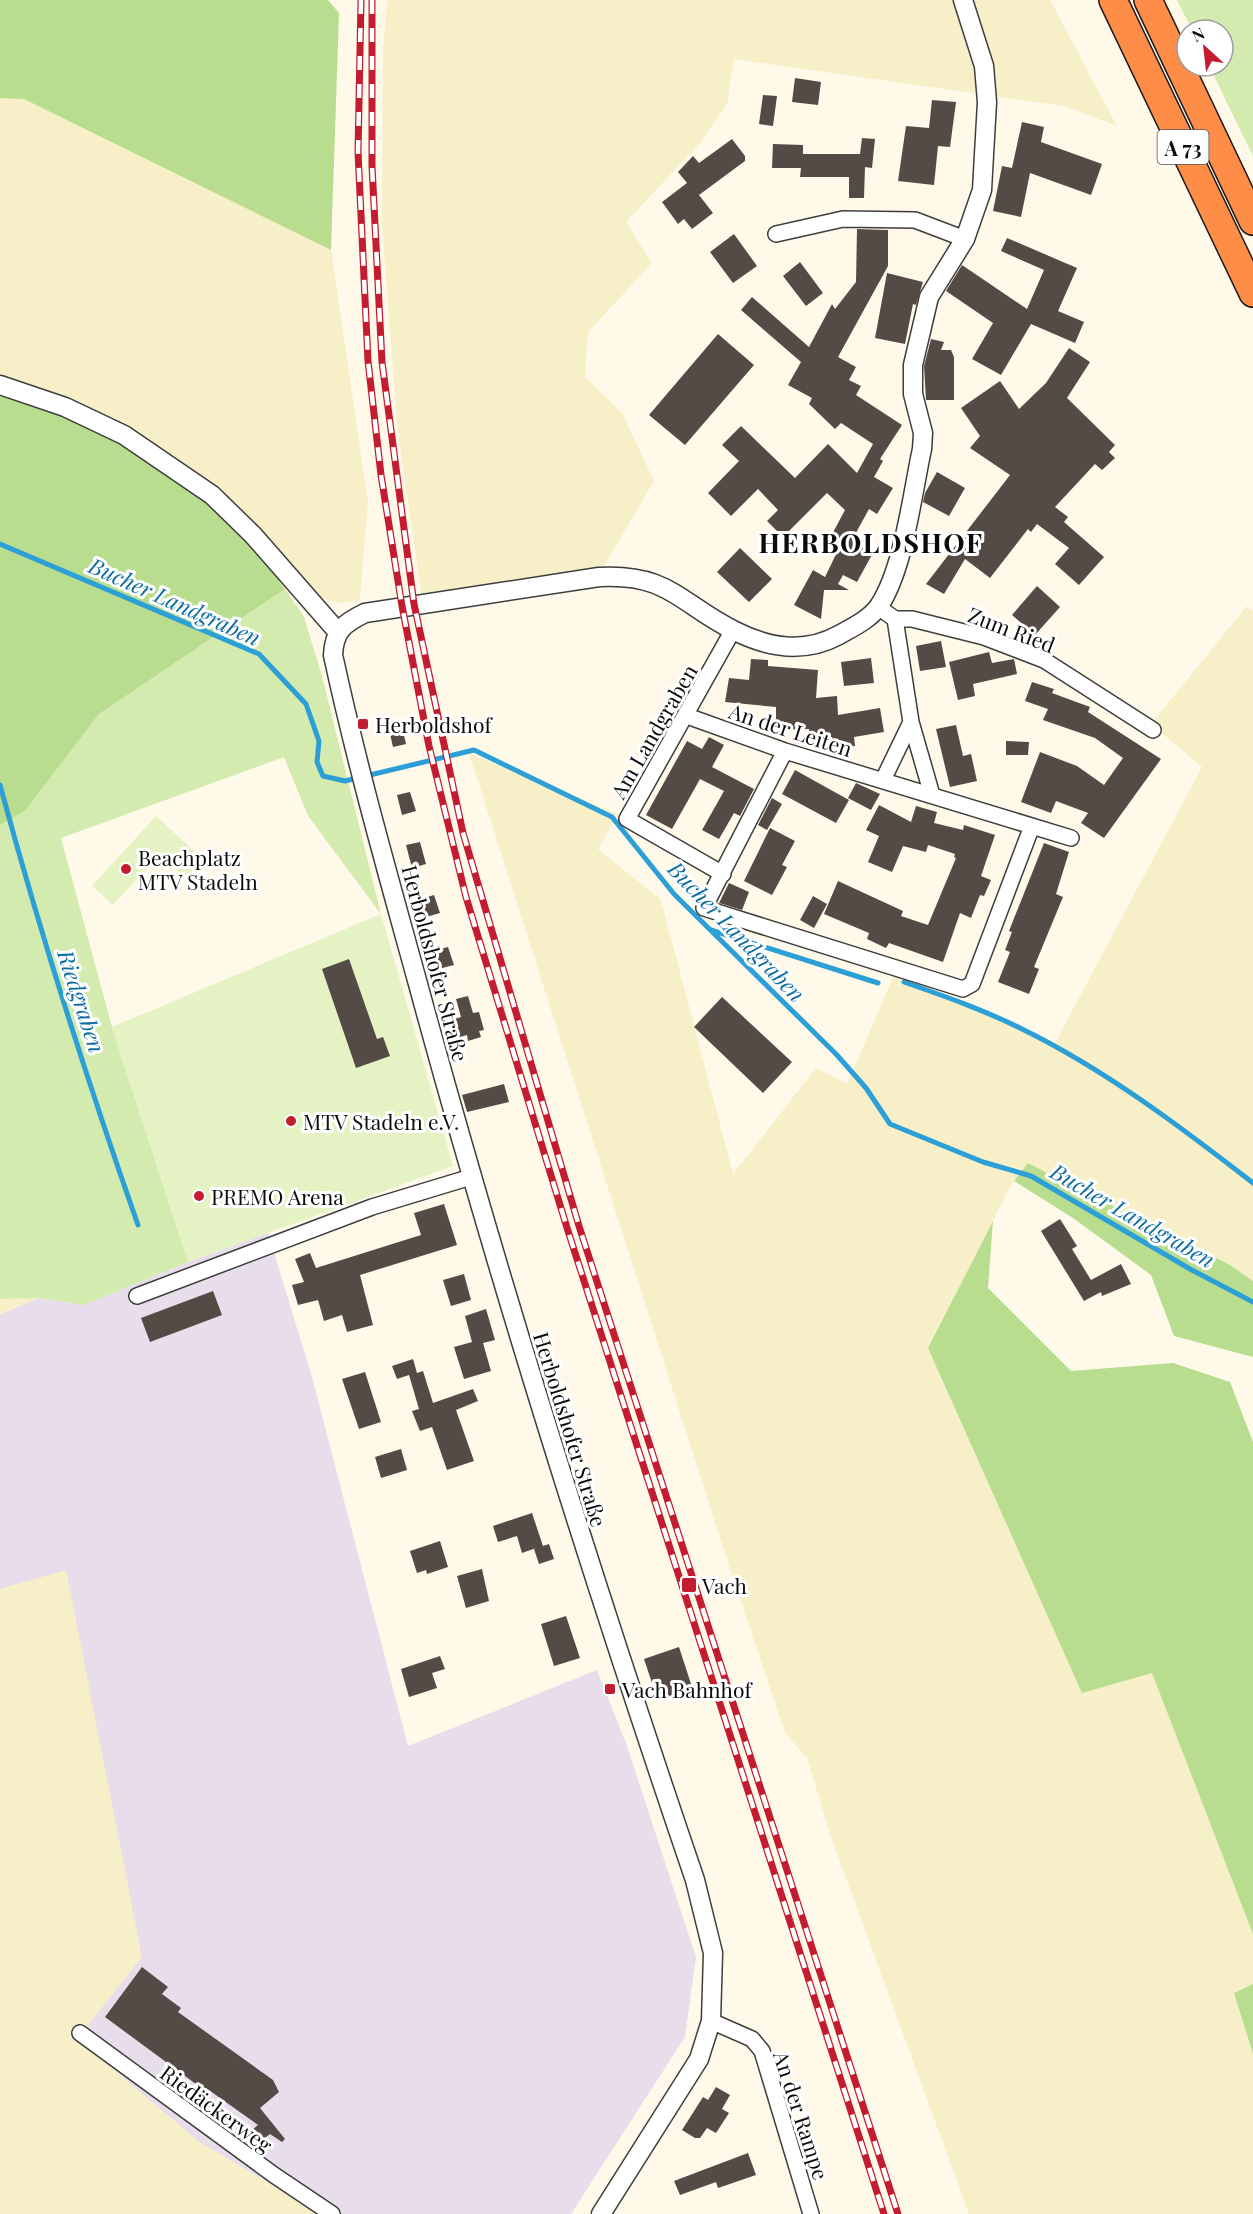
<svg xmlns="http://www.w3.org/2000/svg" width="1253" height="2214" font-family="'Playfair Display',serif">
<style>
.industrial{fill:#e8deeb}
.farmland{fill:#f6efc7}
.green{fill:#d4ebb0}
.forest{fill:#b8dd8f}
.pitch{fill:#e5f2c3}
.lines{fill:none;stroke-linecap:round;stroke-linejoin:round}
.stream{stroke:#2c9fd6;stroke-width:5}
.building{fill:#544b47}
.minor-casing{stroke:#3e3e3e;stroke-width:18}
.tertiary-casing{stroke:#3e3e3e;stroke-width:21}
.motorway-casing{stroke:#1c1c1c;stroke-width:30}
.minor{stroke:#fff;stroke-width:15}
.tertiary{stroke:#fff;stroke-width:18}
.motorway{stroke:#fe8d48;stroke-width:27}
.rail-casing{stroke:#c31b30;stroke-width:7}
.rail{stroke:#fff;stroke-width:4.5;stroke-dasharray:14;stroke-linecap:butt}
.poi-dot{fill:#c31b30;stroke:#fff;stroke-width:2}
.labels{text-anchor:middle;dominant-baseline:central;stroke-width:6;stroke-linejoin:round;paint-order:stroke}
.shield{fill:#fff;stroke:#545454;stroke-width:1.5}
.shield-label{font-size:20px;font-weight:bold;fill:#0b0b0b}
.street-label{font-size:21px;fill:#0b0b0b;stroke:#fff}
.poi-label{font-size:21px;fill:#0b0b0b;stroke:#fff;text-anchor:start}
.water-label{font-size:22px;font-style:italic;fill:#0e6da3;stroke:#fff}
.district-label{font-size:27px;font-weight:bold;letter-spacing:1.5px;fill:#0b0b0b;stroke:#fff}
</style>
<rect width="100%" height="100%" fill="#fff9e9"/>
<!-- industrial -->
<path class="industrial" d="M268,1233L312,1377L408,1746L597,1670L627,1746L696,1957L685,2037L571,2214H321L199,2142L77,2039L66,1571L0,1589V1314L39,1298L84,1305L188,1262Z"/>
<!-- farmland -->
<path class="farmland" d="M387,0H1050L1117,126L1064,106L734,59L727,104L700,143L626,222L652,263L588,332L585,377L622,413L654,481L604,566L422,598L398,433L382,226L383,55Z
M0,98H24L331,250L368,502L360,600L341,603L285,589L215,495L0,385Z
M1247,606L1253,611V1281L1230,1265L1029,1163L1013,1181L928,1348L1083,1693L1152,1672L1253,1934V1984L1234,1993L1253,2054V2214H969L831,1837L807,1758L785,1733L729,1566L469,753L618,814L598,849L661,900L733,1174L816,1068L847,1084L895,973L1054,1045L1202,767L1151,724Z
M39,1298L0,1314V1299Z
M66,1570L142,1957L77,2039L199,2142L321,2214H0V1589Z"/>
<!-- green -->
<path class="green" d="M1177,0H1253V156L1209,66H1223V30H1192Z
M285,589L304,617L322,676L381,914L308,816L284,757L61,838L112,1027L188,1262L84,1305L39,1298L0,1299V825L25,811L99,714Z"/>
<!-- forest -->
<path class="forest" d="M0,0H328L339,13L331,250L24,99L0,98Z
M0,385L47,400L216,495L285,589L99,714L25,811L0,825Z
M1028,1163L1230,1265L1253,1281V1357L1174,1336L1151,1275L1073,1218L1014,1181Z
M993,1221L988,1288L1071,1371L1173,1363L1230,1382L1253,1442V1934L1152,1673L1082,1693L928,1348Z
M1253,1984V2054L1234,1993Z"/>
<!-- pitch -->
<path class="pitch" d="M156,816L204,860L187,879L159,855L113,905L92,886Z
M381,914L453,1166L188,1262L112,1027Z"/>
<g class="lines">
<!-- stream -->
<path class="stream" d="M0,544L259,654L306,704L319,741L317,762L323,776L345,781L474,750L612,817L674,894L836,1054L866,1088L890,1124L983,1162L1031,1176L1190,1269L1253,1302
M0,785C40,933 87,1080 138,1225
M711,930L878,983
M904,982C944,996 984,1010 1022,1029C1104,1069 1181,1127 1253,1183"/>
</g>
<!-- building -->
<path class="building" d="M795,78L821,82L818,105L792,102Z
M763,95L777,96L773,126L759,124Z
M932,100L956,102L950,147L938,146L934,185L898,181L906,126L929,128Z
M1022,122L1044,127L1041,142L1102,164L1091,195L1030,173L1021,217L993,211L1002,166L1012,168Z
M862,138L875,139L872,168L865,167L864,198H849V177H800L801,168H772L773,144L803,145V154H860Z
M732,139L745,156V161L699,195L713,213L692,229L684,219L678,224L662,202L687,183L678,172L693,156L699,163Z
M857,229L888,230V266L838,357L856,367L849,380L861,386L856,395L902,425L880,459L883,461L874,477L893,488L877,514L869,509L852,540L874,551L857,582L843,575L838,584L849,590H824L821,619L794,605L813,570L825,577L841,544L830,538L845,510L827,493L783,537L767,521L778,510L758,489L731,516L708,493L739,461L722,445L741,426L795,478L828,444L857,473L873,444L841,423L835,429L809,404L812,398L788,385L801,362L741,310L752,297L809,347L832,304L835,309L856,282Z
M734,234L757,266L733,283L710,252Z
M1007,238L1077,268L1058,311L1084,322L1075,343L1031,324L1001,375L972,359L993,323L946,291L962,265L1027,309L1044,270L1001,251Z
M800,262L823,293L806,306L783,276Z
M887,273L923,282L916,305L913,304L905,344L875,338Z
M718,334L754,365L685,445L649,415Z
M931,339L944,342L941,350H951L954,357V400H926L924,366Z
M1069,348L1090,362L1067,398L1115,445L1109,452L1115,458L1102,470L1095,464L1055,507L1068,517L1064,522L1104,557L1079,585L1055,564L1069,548L1037,524L1031,532L1028,529L990,578L965,559L944,594L926,584L1010,475L970,448L980,436L961,408L1000,381L1019,409L1046,383Z
M937,472L965,488L949,516L923,502L925,493Z
M740,548L772,579L749,602L717,572Z
M1037,586L1060,607L1035,635L1012,615Z
M941,641L946,667L920,671L916,646Z
M989,652L992,663L1014,659L1017,674L973,684L975,696L958,700L949,662Z
M871,658L874,683L844,686L841,662Z
M751,659L768,660V666L818,670L816,698L837,696L838,715L880,708L884,732L854,737L855,746L827,749L826,737H809V729L776,730V707L725,702L729,678L749,680Z
M1032,682L1054,689L1052,693L1090,707L1088,712L1161,759L1104,838L1081,823L1088,813L1056,801L1051,813L1021,802L1040,752L1077,766L1104,785L1123,758L1095,738L1043,720L1048,709L1025,701Z
M401,722L406,744L393,747L388,725Z
M956,725L963,756L971,754L977,781L950,787L936,729Z
M709,737L724,745L712,767L754,789L740,816L734,813L719,839L702,830L724,791L700,779L672,829L646,815L687,741L702,749Z
M1006,741L1029,742L1028,755H1006Z
M795,770L849,800L836,823L782,794Z
M856,783L880,794L871,810L848,798Z
M410,792L416,811L402,815L397,795Z
M772,798L782,804L767,830L758,825Z
M879,805L911,822L916,806L937,812L934,823L963,830L964,825L995,835L981,876L991,880L984,896L980,895L971,918L960,913L943,962L889,943L886,948L867,939L869,933L824,914L838,881L903,911L901,916L928,925L956,858L954,857L955,854L928,845L926,852L903,846L892,872L868,862L879,836L866,830Z
M770,828L795,841L782,865L787,867L772,895L744,881Z
M420,842L426,864L412,868L406,845Z
M1044,843L1069,852L1056,894L1063,897L1034,967L1039,969L1029,994L998,982L1010,952L1005,950L1012,932L1009,931Z
M729,883L749,892L742,910L719,903Z
M434,895L440,913L426,917L421,899Z
M813,896L827,904L814,928L800,920Z
M448,947L454,965L438,969L433,951Z
M349,959L377,1039L383,1037L390,1056L356,1068L322,969Z
M468,996L473,1013L479,1012L484,1030L479,1031L481,1037L468,1041L467,1035L457,1038L451,1020L461,1017L456,999Z
M722,997L792,1062L763,1093L694,1027Z
M504,1084L509,1102L467,1112L462,1095Z
M444,1204L457,1245L360,1275L373,1325L347,1332L342,1315L324,1321L318,1300L298,1305L292,1285L304,1282L295,1259L310,1253L316,1268L421,1235L414,1213Z
M1060,1219L1077,1246L1072,1249L1091,1280L1121,1264L1131,1284L1102,1296L1101,1292L1084,1301L1041,1231Z
M464,1274L471,1300L451,1306L443,1280Z
M213,1291L222,1315L150,1342L141,1318Z
M486,1309L495,1340L483,1343L491,1371L464,1379L454,1347L472,1342L465,1316Z
M413,1359L417,1373L423,1371L433,1403L473,1389L478,1401L456,1410L474,1461L447,1470L432,1427L420,1431L412,1411L419,1409L409,1375L397,1379L392,1366Z
M365,1372L381,1422L359,1429L342,1379Z
M401,1449L407,1470L381,1478L375,1457Z
M532,1513L543,1546L549,1544L554,1559L539,1564L534,1549L536,1548L522,1553L517,1536L498,1542L493,1526Z
M440,1541L448,1567L427,1574L426,1570L417,1573L410,1551Z
M482,1569L489,1601L466,1608L457,1576Z
M566,1616L580,1658L554,1666L541,1624Z
M679,1647L692,1687L658,1701L644,1659Z
M440,1656L445,1669L432,1673L437,1688L409,1697L401,1669Z
M142,1967L168,1987L162,1994L181,2008L178,2012L273,2080L279,2092L260,2108L285,2139L282,2142L270,2134L261,2141L252,2130L258,2125L206,2088L204,2090L105,2017Z
M716,2087L730,2095L722,2109L729,2113L716,2133L707,2128L700,2138H695L682,2130L703,2097L708,2100Z
M748,2153L756,2175L718,2188L716,2182L680,2195L674,2181Z"/>
<g class="lines">
<defs>
<path id="minor" d="M776,234L843,219L915,220L965,239
M878,607L895,619H912L984,637L1044,660L1153,730
M895,619L911,722L932,795
M687,716L785,751L1071,838
M785,751L704,908L963,989L972,984L1032,826
M883,780L911,722
M723,874L627,819L733,630
M137,1296L372,1207L471,1177
M711,2021L752,2039L762,2051L811,2214
M80,2033L274,2175L332,2214"/>
<path id="tertiary" d="M0,385L65,407L124,435L212,495L253,535L337,631
M601,2214L699,2059L711,2021L713,1953L695,1880C594,1584 500,1286 418,984C388,875 357,766 333,655C334,631 344,623 365,613L599,577C669,573 680,604 735,631C769,648 804,654 839,635C853,627 870,619 879,606C904,568 912,495 922,449L923,433L913,394V365L929,297L965,239L982,190L987,102L984,66L963,0"/>
<path id="motorway" d="M1113,0L1253,293
M1148,0L1253,221"/>
</defs>
<!-- minor casing -->
<use href="#minor" class="minor-casing"/>
<!-- tertiary casing -->
<use href="#tertiary" class="tertiary-casing"/>
<!-- motorway casing -->
<use href="#motorway" class="motorway-casing"/>
<!-- minor -->
<use href="#minor" class="minor"/>
<!-- tertiary -->
<use href="#tertiary" class="tertiary"/>
<!-- motorway -->
<use href="#motorway" class="motorway"/>
<defs>
<path id="rail" d="M361,0L358,152L368,361L381,475L402,606L429,746L466,897L568,1231L884,2214
M372,0V166L382,362L414,604L463,833L579,1226L898,2214"/>
</defs>
<!-- rail casing -->
<use href="#rail" class="rail-casing"/>
<!-- rail -->
<use href="#rail" class="rail"/>
</g>
<!-- markers -->
<g class="poi-dot">
<rect x="357" y="718" width="12" height="12" rx="3"/>
<circle cx="126" cy="869" r="6"/>
<circle cx="291" cy="1121" r="6"/>
<circle cx="199" cy="1196" r="6"/>
<rect x="681" y="1577" width="16" height="16" rx="3"/>
<rect x="604" y="1683" width="12" height="12" rx="3"/>
</g>
<g class="labels">
<!-- shield labels -->
<rect class="shield" x="1157.5" y="130" width="51" height="34" rx="4.5"/>
<g class="shield-label">
<text x="1183" y="147">A 73</text>
</g>
<!-- street labels -->
<g class="street-label">
<text transform="translate(1012 629) rotate(21)">Zum Ried</text>
<text transform="translate(791 729) rotate(18)">An der Leiten</text>
<text transform="translate(653 731) rotate(-60)">Am Landgraben</text>
<text transform="translate(436 963) rotate(75)">Herboldshofer Straße</text>
<text transform="translate(571 1429) rotate(73)">Herboldshofer Straße</text>
<text transform="translate(217 2108) rotate(36)">Riedäckerweg</text>
<text transform="translate(802 2115) rotate(72)">An der Rampe</text>
</g>
<!-- poi labels -->
<g class="poi-label">
<text x="375" y="724">Herboldshof</text>
<text x="138" y="857">Beachplatz<tspan x="138" dy="24">MTV Stadeln</tspan></text>
<text x="303" y="1121">MTV Stadeln e.V.</text>
<text x="211" y="1196">PREMO Arena</text>
<text x="702" y="1585">Vach</text>
<text x="622" y="1689">Vach Bahnhof</text>
</g>
<!-- water labels -->
<g class="water-label">
<text transform="translate(175 601) rotate(24)">Bucher Landgraben</text>
<text transform="translate(737 931) rotate(46)">Bucher Landgraben</text>
<text transform="translate(82 1001) rotate(72)">Riedgraben</text>
<text transform="translate(1133 1215) rotate(30)">Bucher Landgraben</text>
</g>
<!-- district labels -->
<g class="district-label">
<text x="871" y="542">HERBOLDSHOF</text>
</g>
</g>
<!-- north arrow -->
<g transform="translate(1205 48) rotate(333)"><circle r="28" fill="#ffffff" stroke="#9d9d9d" stroke-width="1.5"/>
<path d="M0-4.5L10 22L0 15L-10 22Z" fill="#c31b30"/>
<text y="-9" font-size="16" font-weight="bold" text-anchor="middle" fill="#0b0b0b">N</text>
</g>
</svg>
